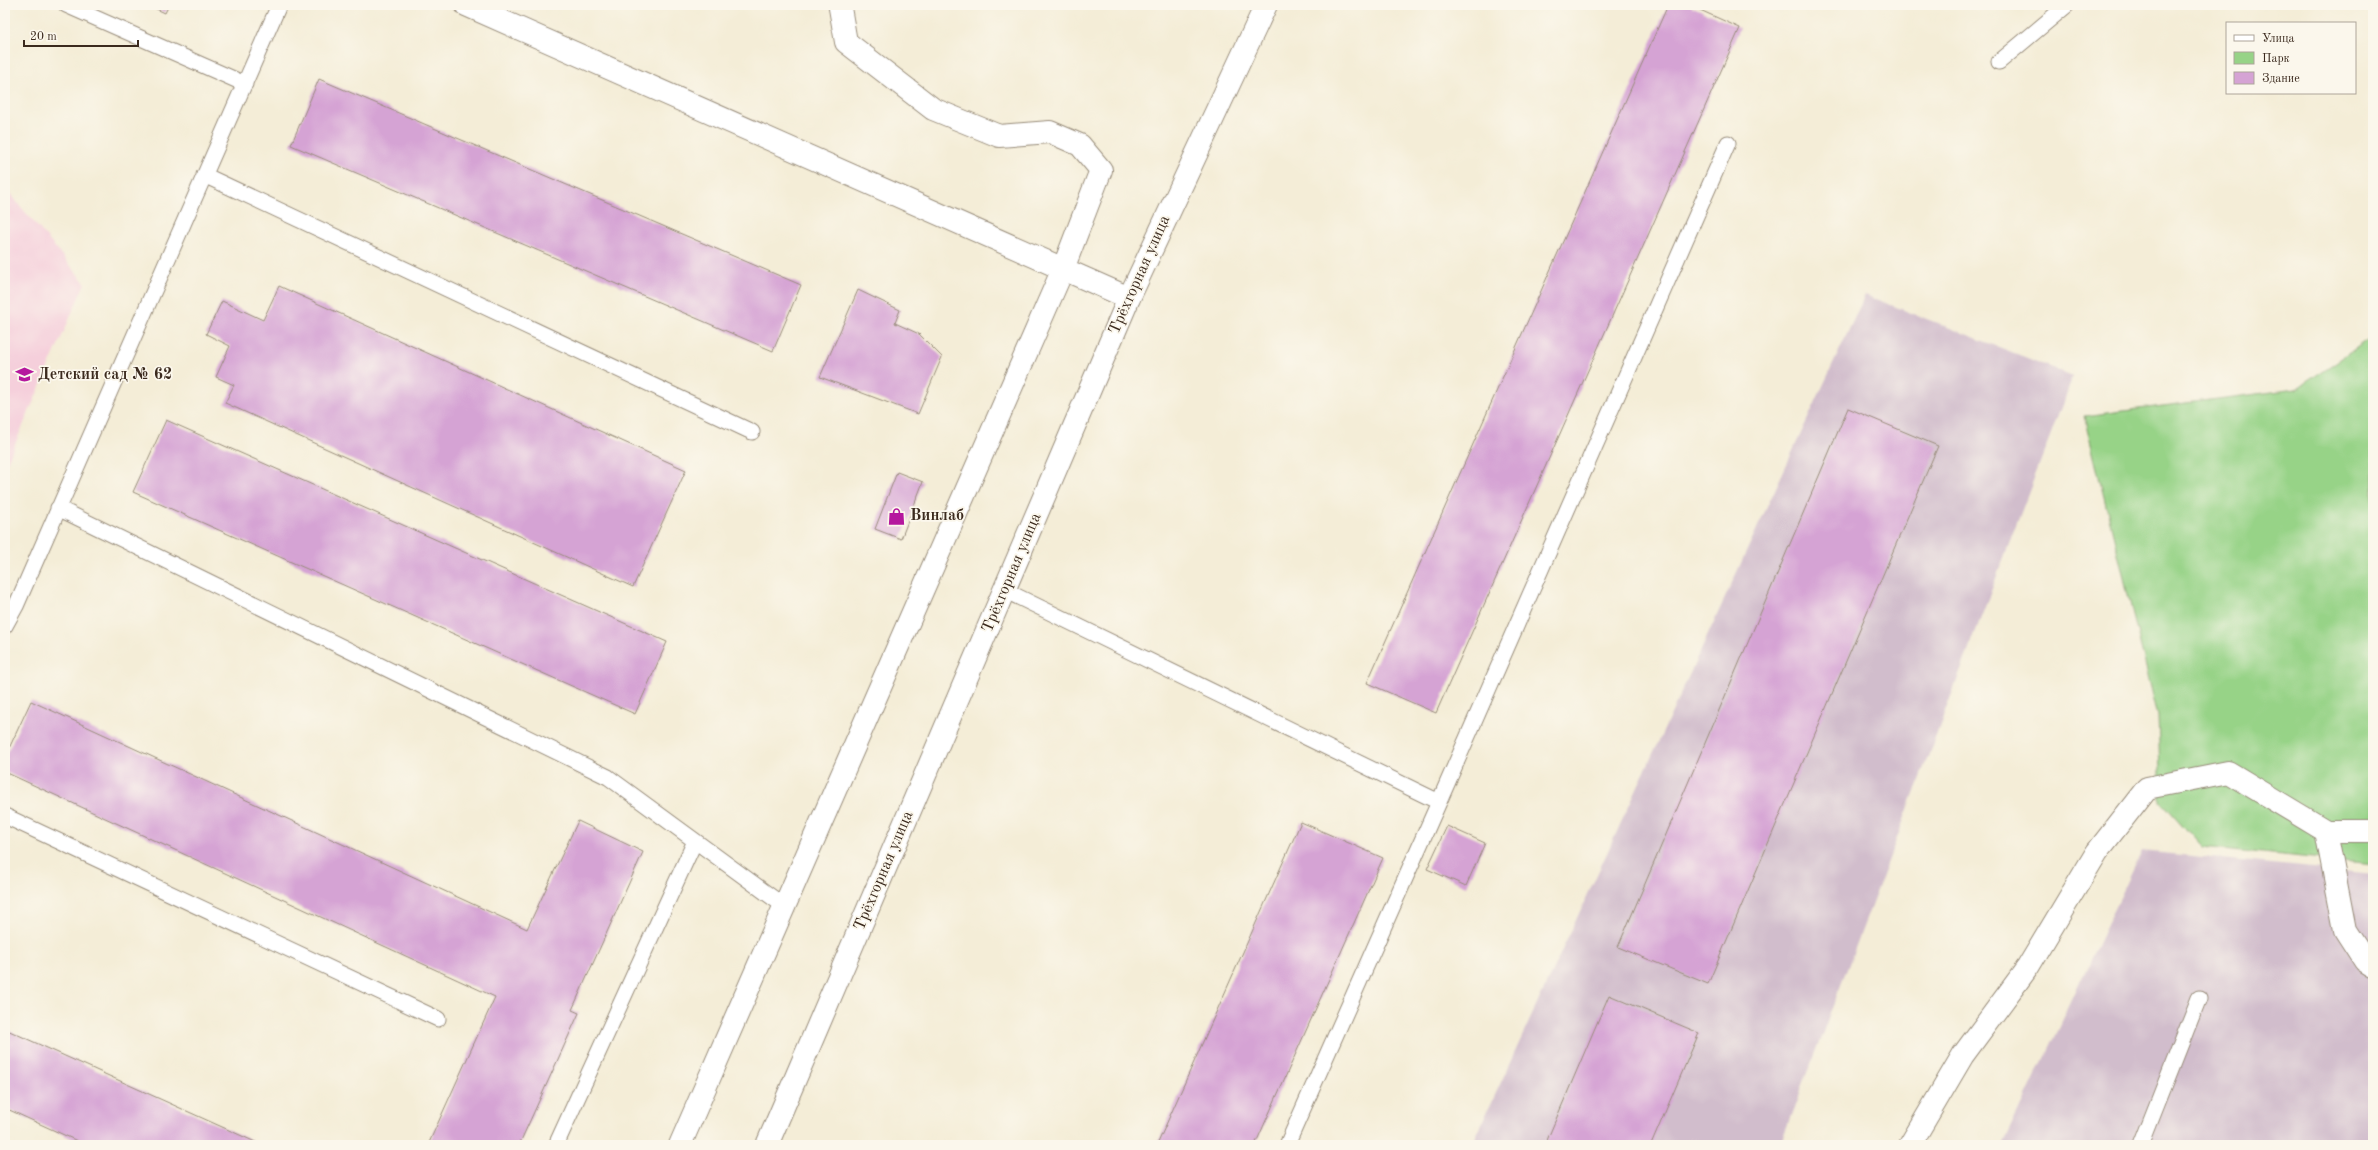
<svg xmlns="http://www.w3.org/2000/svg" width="2378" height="1150" font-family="'Old Standard TT',serif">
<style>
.built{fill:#f5cfdb}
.industrial{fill:#d1bdcc}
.green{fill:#97d387;stroke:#697e52}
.building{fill:#d5a3d4}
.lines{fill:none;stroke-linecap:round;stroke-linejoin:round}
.lane-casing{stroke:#988c7a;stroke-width:17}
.street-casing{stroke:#988c7a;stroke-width:24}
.secondary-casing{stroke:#988c7a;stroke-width:24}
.lane{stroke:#fff;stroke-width:15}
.street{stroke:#fff;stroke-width:22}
.secondary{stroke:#fff;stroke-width:22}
.labels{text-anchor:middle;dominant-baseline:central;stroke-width:3.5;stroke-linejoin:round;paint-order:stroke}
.street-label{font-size:16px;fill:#3b2a1e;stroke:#fbf7ec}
.poi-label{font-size:16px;font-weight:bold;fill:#3b2a1e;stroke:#fbf7ec;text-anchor:start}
</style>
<rect width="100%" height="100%" fill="#fbf7ec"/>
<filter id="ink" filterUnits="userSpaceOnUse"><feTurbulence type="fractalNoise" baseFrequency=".025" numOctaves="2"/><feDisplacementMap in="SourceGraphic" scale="8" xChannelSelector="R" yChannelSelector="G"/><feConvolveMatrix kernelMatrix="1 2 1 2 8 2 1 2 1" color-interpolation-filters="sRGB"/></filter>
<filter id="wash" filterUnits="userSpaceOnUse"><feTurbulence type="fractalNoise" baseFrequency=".012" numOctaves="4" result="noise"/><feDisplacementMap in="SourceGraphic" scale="16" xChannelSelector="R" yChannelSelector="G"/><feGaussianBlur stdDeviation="0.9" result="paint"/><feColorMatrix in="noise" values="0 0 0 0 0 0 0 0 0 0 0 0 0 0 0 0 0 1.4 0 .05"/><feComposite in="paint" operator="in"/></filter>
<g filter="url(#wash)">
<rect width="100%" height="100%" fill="#f4edd7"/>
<!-- built -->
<path class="built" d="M5,188L85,283L5,467Z"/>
<!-- industrial -->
<path class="industrial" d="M1865,295L2073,376L1780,1145H1472Z
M2142,851L2373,874V1145H2003Z"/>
<!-- green -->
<path class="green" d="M2373,337V864L2202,847L2161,801L2158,716L2084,416L2296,389Z"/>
<g id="blocks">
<!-- building -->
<path class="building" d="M148,5H169L165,13Z
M1668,5H1689L1740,28L1436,713L1367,683Z
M319,79L801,285L773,351L291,145Z
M279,286L686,470L633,587L225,403L234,385L216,377L230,346L206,334L222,301L263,320Z
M858,290L900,310L895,323L919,334L942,357L918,414L820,377Z
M1848,408L1938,446L1708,984L1618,947Z
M166,420L667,642L635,714L133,492Z
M897,472L923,482L901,539L875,529Z
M31,701L527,929L578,821L643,852L572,1010L579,1013L519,1145H428L495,997L5,772V757Z
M1301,822L1383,858L1255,1145H1157Z
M1447,826L1485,843L1466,886L1427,869Z
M1609,995L1699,1033L1651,1145H1545Z
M5,1029L262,1145H86L5,1108Z"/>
</g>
</g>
<g filter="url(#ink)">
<use href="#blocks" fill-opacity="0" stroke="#988c7a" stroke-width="1"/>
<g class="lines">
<defs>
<path id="lane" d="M66,5L245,84
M1999,62L2067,5
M204,175L752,432
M58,508L608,777L784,906
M1004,590L1439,802L1728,143
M5,626L16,606L279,5
M5,816L438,1019
M556,1145L695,841
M1287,1145L1439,802
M2141,1145L2199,998"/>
<path id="street" d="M466,5L1129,298
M2326,831L2345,930L2365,961L2373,966
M680,1145L1063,269L1101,170L1080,145L1050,132L999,136L933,109L846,42L840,8L841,5
M1910,1145L1963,1055L2028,967L2097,852L2147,788L2228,772L2326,831H2373"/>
<path id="secondary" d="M767,1145L1129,298L1266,5"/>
</defs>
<!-- lane casing -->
<use href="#lane" class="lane-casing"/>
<!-- street casing -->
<use href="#street" class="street-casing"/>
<!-- secondary casing -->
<use href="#secondary" class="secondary-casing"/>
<!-- lane -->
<use href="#lane" class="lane"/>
<!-- street -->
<use href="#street" class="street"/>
<!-- secondary -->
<use href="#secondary" class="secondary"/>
</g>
</g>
<!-- icons -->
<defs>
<symbol id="school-bare" viewBox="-9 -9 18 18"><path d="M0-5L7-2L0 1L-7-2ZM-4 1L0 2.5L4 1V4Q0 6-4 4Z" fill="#b5179e" stroke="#fbf7ec" stroke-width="2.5" paint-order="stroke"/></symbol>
<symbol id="shop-bare" viewBox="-9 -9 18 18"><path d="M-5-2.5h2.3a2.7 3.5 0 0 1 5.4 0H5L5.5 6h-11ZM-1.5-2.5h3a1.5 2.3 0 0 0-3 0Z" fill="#b5179e" stroke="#fbf7ec" stroke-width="2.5" paint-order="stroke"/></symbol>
</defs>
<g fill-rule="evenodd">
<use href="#school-bare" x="12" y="362" width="25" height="25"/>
<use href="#shop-bare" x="884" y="504" width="25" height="25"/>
</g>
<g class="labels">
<!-- street labels -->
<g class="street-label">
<text transform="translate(1140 275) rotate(-66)">Трёхгорная улица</text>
<text transform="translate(1012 573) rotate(-67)">Трёхгорная улица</text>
<text transform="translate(884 871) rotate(-67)">Трёхгорная улица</text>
</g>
<!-- poi labels -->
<g class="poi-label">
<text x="38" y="375">Детский сад № 62</text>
<text x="910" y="516">Винлаб</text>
</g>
</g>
<!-- margin -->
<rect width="2378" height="1150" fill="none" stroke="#fbf7ec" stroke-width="20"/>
<!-- legend -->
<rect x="2226" y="22" width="130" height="72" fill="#fbf7ec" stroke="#aea59a"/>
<rect x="2234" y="35" width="20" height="6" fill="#ffffff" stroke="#aea59a"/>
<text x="2262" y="42" font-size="12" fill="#3b2a1e">Улица</text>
<rect x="2234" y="52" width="20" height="12" fill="#97d387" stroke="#aea59a"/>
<text x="2262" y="62" font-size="12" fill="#3b2a1e">Парк</text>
<rect x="2234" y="72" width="20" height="12" fill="#d5a3d4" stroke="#aea59a"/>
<text x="2262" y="82" font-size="12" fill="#3b2a1e">Здание</text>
<!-- scale -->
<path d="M24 40v6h114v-6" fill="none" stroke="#3b2a1e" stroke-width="2"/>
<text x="30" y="40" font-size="12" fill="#3b2a1e" stroke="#fbf7ec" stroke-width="3" paint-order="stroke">20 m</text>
</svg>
